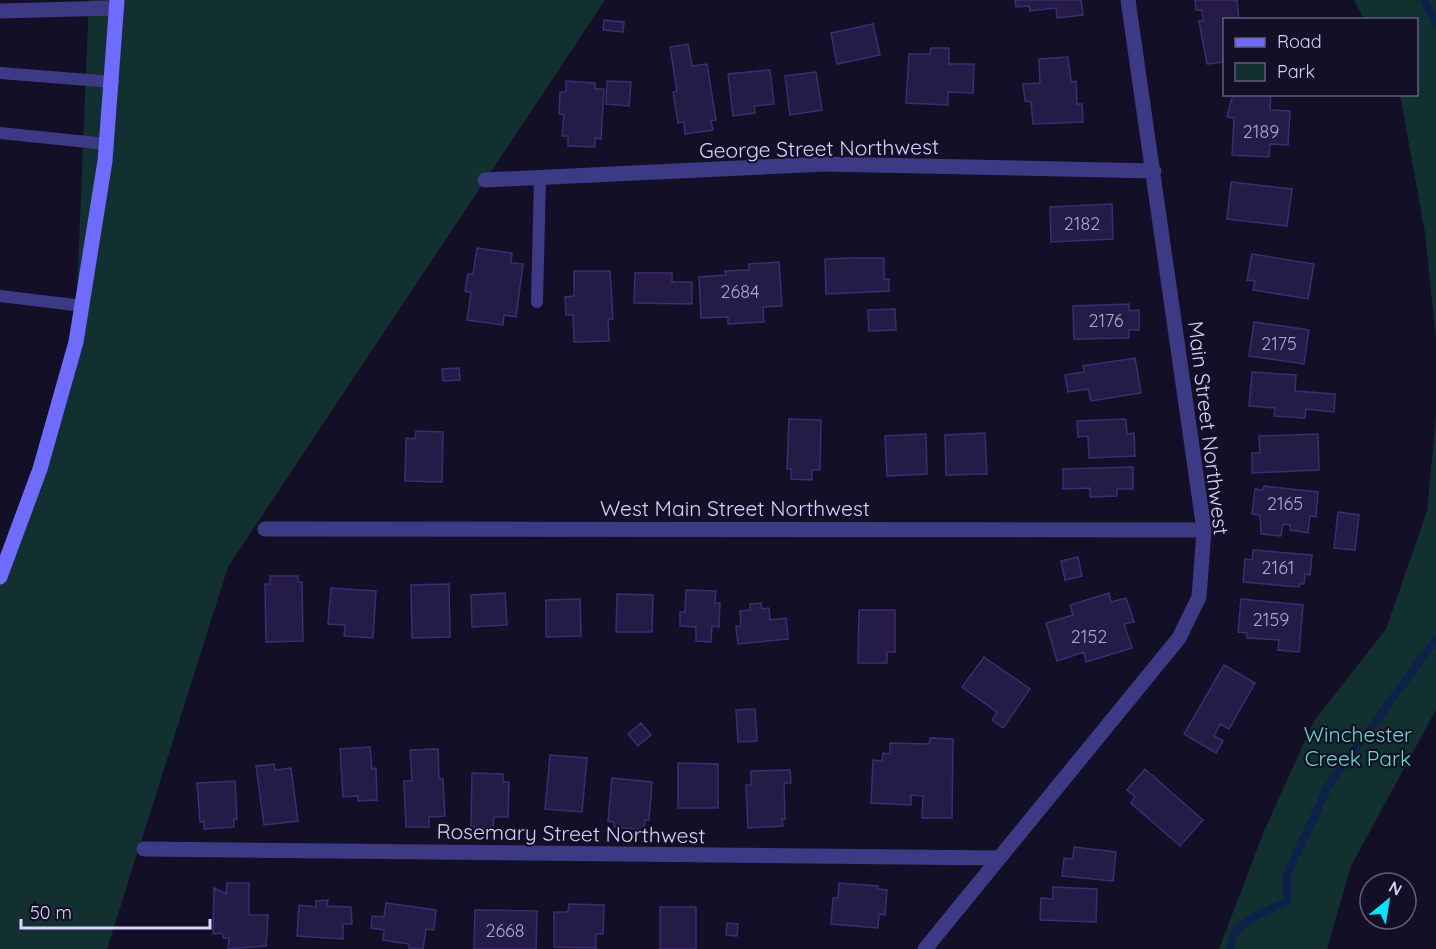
<svg xmlns="http://www.w3.org/2000/svg" width="1436" height="949" font-family="Quicksand,sans-serif">
<style>
.green{fill:#12302f}
.lines{fill:none;stroke-linecap:round;stroke-linejoin:round}
.stream{stroke:#0c2248;stroke-width:8}
.building{fill:#241b47;stroke:#3b2d73;stroke-width:1.5}
.lane{stroke:#3d3a85;stroke-width:12}
.street{stroke:#3d3a85;stroke-width:15}
.secondary{stroke:#6f6bff;stroke-width:15}
.labels{text-anchor:middle;dominant-baseline:central;stroke-width:4.5;stroke-linejoin:round;paint-order:stroke}
.number-label{font-size:18px;fill:#aca6d1}
.street-label{font-size:21px;fill:#d9d4ff;stroke:#130f26}
.park-label{font-size:21px;fill:#5fe0c0;stroke:#130f26}
</style>
<rect width="100%" height="100%" fill="#130f26"/>
<!-- green -->
<path class="green" d="M89,0H605L228,567L107,949H0V581L76,317Z
M1354,0H1436V339L1425,233L1400,95L1416,94V20L1364,19Z
M1436,417V710L1351,866L1327,949H1219L1264,831L1314,721L1386,629L1427,511Z"/>
<g class="lines">
<!-- stream -->
<path class="stream" d="M1424,0L1436,23
M1231,949C1230,920 1266,913 1287,901V874L1329,785L1436,639"/>
</g>
<!-- building -->
<path class="building" d="M1015,0H1081L1083,15L1057,18L1056,8L1030,11L1029,6L1016,7Z
M1195,0H1237L1239,20H1224V62L1207,64L1199,21H1203L1202,10H1196Z
M604,20L624,22L623,32L603,30Z
M873,24L880,55L837,64L831,33Z
M688,44L692,66L707,64L716,120L711,121L713,130L685,134L684,122L678,123L673,92L677,91L670,47Z
M931,48H949V64H974L973,93L948,92V105L906,103L909,54H930Z
M1068,57L1071,82L1076,81L1077,104H1082L1083,122L1033,124L1031,102L1025,101L1023,84L1040,83L1039,59Z
M770,70L774,104L754,106L755,113L733,116L728,74Z
M816,72L822,110L790,115L785,76Z
M566,81L595,83V89H604L601,139L595,138V147L568,146V136H562L564,115L559,114L560,92H566Z
M607,81L631,82L629,106L606,104Z
M1233,94H1271L1270,110L1290,111L1288,145L1270,144L1269,157L1232,155L1234,118L1227,117Z
M1231,182L1292,189L1287,226L1227,219Z
M1112,204L1113,239L1051,242L1050,207Z
M477,248L512,253L511,263L523,264L516,317L504,315L503,325L467,320L471,293L465,291L468,274H473Z
M1252,254L1314,264L1308,299L1253,290L1255,281L1247,280Z
M851,258H884V279H889V291L826,294L825,259Z
M779,262L782,306L763,307L764,322L728,324V317L701,318L699,277L726,275L725,271L749,270V264Z
M574,271H610L613,319H608L609,341L574,342L573,315H566L565,297L574,296Z
M635,273H672V282H692V304L634,303Z
M1129,304V311L1139,310V330H1129V338L1074,339L1073,306Z
M895,309L896,330L869,331L868,310Z
M1254,322L1309,330L1304,364L1249,356Z
M1135,358L1141,393L1091,401L1088,389L1068,392L1065,375L1084,372L1083,366Z
M459,368L460,380L443,381L442,369Z
M1252,372L1296,375L1295,391L1335,394L1334,412L1306,409L1305,418L1274,416L1275,408L1249,406Z
M789,419L821,420L820,470H812V480L791,479V469H787Z
M1126,419L1127,434L1134,433L1135,456L1089,458L1088,436L1078,437L1077,421Z
M416,431L443,432L442,482L405,481L406,438L415,439Z
M985,433L987,474L946,475L945,435Z
M926,434L927,474L887,476L885,436Z
M1318,434L1319,470L1252,473V453H1260L1259,436Z
M1133,467V489H1117V496L1090,497V488L1063,489V469Z
M1264,486L1318,492L1316,517L1310,516L1308,533L1290,530V525L1283,524L1281,536L1261,534L1260,515L1252,514L1255,489L1263,490Z
M1338,512L1359,515L1355,550L1334,548Z
M1253,550L1312,555L1310,575L1305,574L1304,584H1299V587L1243,582L1245,559L1252,560Z
M1078,557L1082,576L1065,580L1061,561Z
M270,576H298V582H302L303,641L266,642L265,584H270Z
M449,584L450,637L412,638L411,585Z
M331,588L376,591L373,638L344,636L345,625L328,624Z
M686,590L716,591L715,603H720L719,627L712,626L711,642L696,641V627L680,626V612H685Z
M505,593L507,625L472,627L471,595Z
M1109,593L1111,602L1126,598L1134,622L1124,624L1132,648L1086,662L1084,652L1057,661L1046,623L1073,615L1070,605Z
M617,594L653,595L652,632H616Z
M580,599L581,636L546,637V600Z
M1241,599L1303,605L1299,652L1278,650L1279,640L1247,638V633L1238,632Z
M761,603L762,609L769,608L770,620L786,618L788,639L738,644L736,626H741L740,611L750,610V604Z
M859,610H895V652H887V663H858Z
M984,657L1030,689L1003,728L992,720L997,712L962,687Z
M1224,665L1255,683L1229,729L1220,724L1214,736L1223,741L1216,753L1184,734Z
M755,709L757,741L738,742L736,710Z
M641,723L651,735L638,746L628,734Z
M930,738L953,739L952,818H922L923,796L911,795V805L871,803L873,760L882,761L883,753L890,754V743L929,744Z
M370,747L372,769L376,768L377,800L358,801V796L343,797L340,749Z
M438,749L439,779H443L445,816L429,817V827H406L404,781H412L410,750Z
M550,755L587,758L582,812L545,809Z
M678,763L718,764V808H678Z
M274,764L275,770L291,768L298,821L264,825L256,766Z
M1145,769L1203,820L1180,846L1131,803L1135,797L1127,790Z
M790,770L791,783H784L785,819H782L783,826L748,828L746,785H751V771Z
M472,773L503,774V782H509L508,817H494L493,828L471,827Z
M612,778L652,782L649,820H645L644,830L614,827V822L608,821Z
M235,781L237,819H234V827L204,829V821L200,822L197,783Z
M1074,847L1116,852L1113,881L1062,876L1064,858L1073,859Z
M227,883H249V915H268L266,946L228,949L229,938H223L222,933L213,934L214,888L226,894Z
M839,883L878,886V889L887,890L885,915L879,914L878,928L831,924L833,898H838Z
M1053,887L1097,889L1096,922L1040,920L1041,898L1053,899Z
M328,900L327,906L351,907L352,924H343V939L297,936L299,905L316,907V901Z
M386,903L436,910L434,930L426,929L423,949L409,948V944L383,940L384,930L371,928L372,916L384,917Z
M569,904L604,905L603,934H596V948L554,947V912H568Z
M660,907H696V949H660Z
M475,910L537,911L536,949H474Z
M727,923L738,924L737,936L726,935Z"/>
<g class="lines">
<!-- lane -->
<path class="lane" d="M0,73L113,82
M0,133L107,144
M0,296L83,306
M537,302L540,177"/>
<!-- street -->
<path class="street" d="M0,11L117,8
M485,180L825,164L1154,171
M265,529L1204,530
M144,849L999,858
M925,949L1179,638L1199,597L1204,530L1128,0"/>
<!-- secondary -->
<path class="secondary" d="M0,577L40,469L76,342L105,161L117,0"/>
</g>
<g class="labels">
<!-- number labels -->
<g class="number-label">
<text x="1261" y="131">2189</text>
<text x="1082" y="223">2182</text>
<text x="740" y="291">2684</text>
<text x="1106" y="320">2176</text>
<text x="1279" y="343">2175</text>
<text x="1285" y="503">2165</text>
<text x="1278" y="567">2161</text>
<text x="1271" y="619">2159</text>
<text x="1089" y="636">2152</text>
<text x="505" y="930">2668</text>
</g>
<!-- street labels -->
<g class="street-label">
<text transform="translate(819 148) rotate(-1)">George Street Northwest</text>
<text transform="translate(1209 428) rotate(83)">Main Street Northwest</text>
<text x="735" y="508">West Main Street Northwest</text>
<text transform="translate(571 833) rotate(1)">Rosemary Street Northwest</text>
</g>
<!-- park labels -->
<g class="park-label">
<text x="1358" y="734">Winchester<tspan x="1358" dy="24">Creek Park</tspan></text>
</g>
</g>
<!-- legend -->
<rect x="1223" y="18" width="195" height="78" fill="#130f26" stroke="#625e7d" stroke-width="1.5"/>
<rect x="1235" y="38" width="30" height="9" fill="#6f6bff" stroke="#625e7d" stroke-width="1.5"/>
<text x="1277" y="48" font-size="18" fill="#d9d4ff">Road</text>
<rect x="1235" y="63" width="30" height="18" fill="#12302f" stroke="#625e7d" stroke-width="1.5"/>
<text x="1277" y="78" font-size="18" fill="#d9d4ff">Park</text>
<!-- north arrow -->
<g transform="translate(1388 901) rotate(30)"><circle r="28" fill="#130f26" stroke="#625e7d" stroke-width="1.5"/>
<path d="M0-4.5L10 22L0 15L-10 22Z" fill="#00e5ff"/>
<text y="-9" font-size="16" font-weight="bold" text-anchor="middle" fill="#d9d4ff">N</text>
</g>
<!-- scale -->
<path d="M21 919v9h189v-9" fill="none" stroke="#d9d4ff" stroke-width="3"/>
<text x="30" y="919" font-size="18" fill="#d9d4ff" stroke="#130f26" stroke-width="4.5" paint-order="stroke">50 m</text>
</svg>
